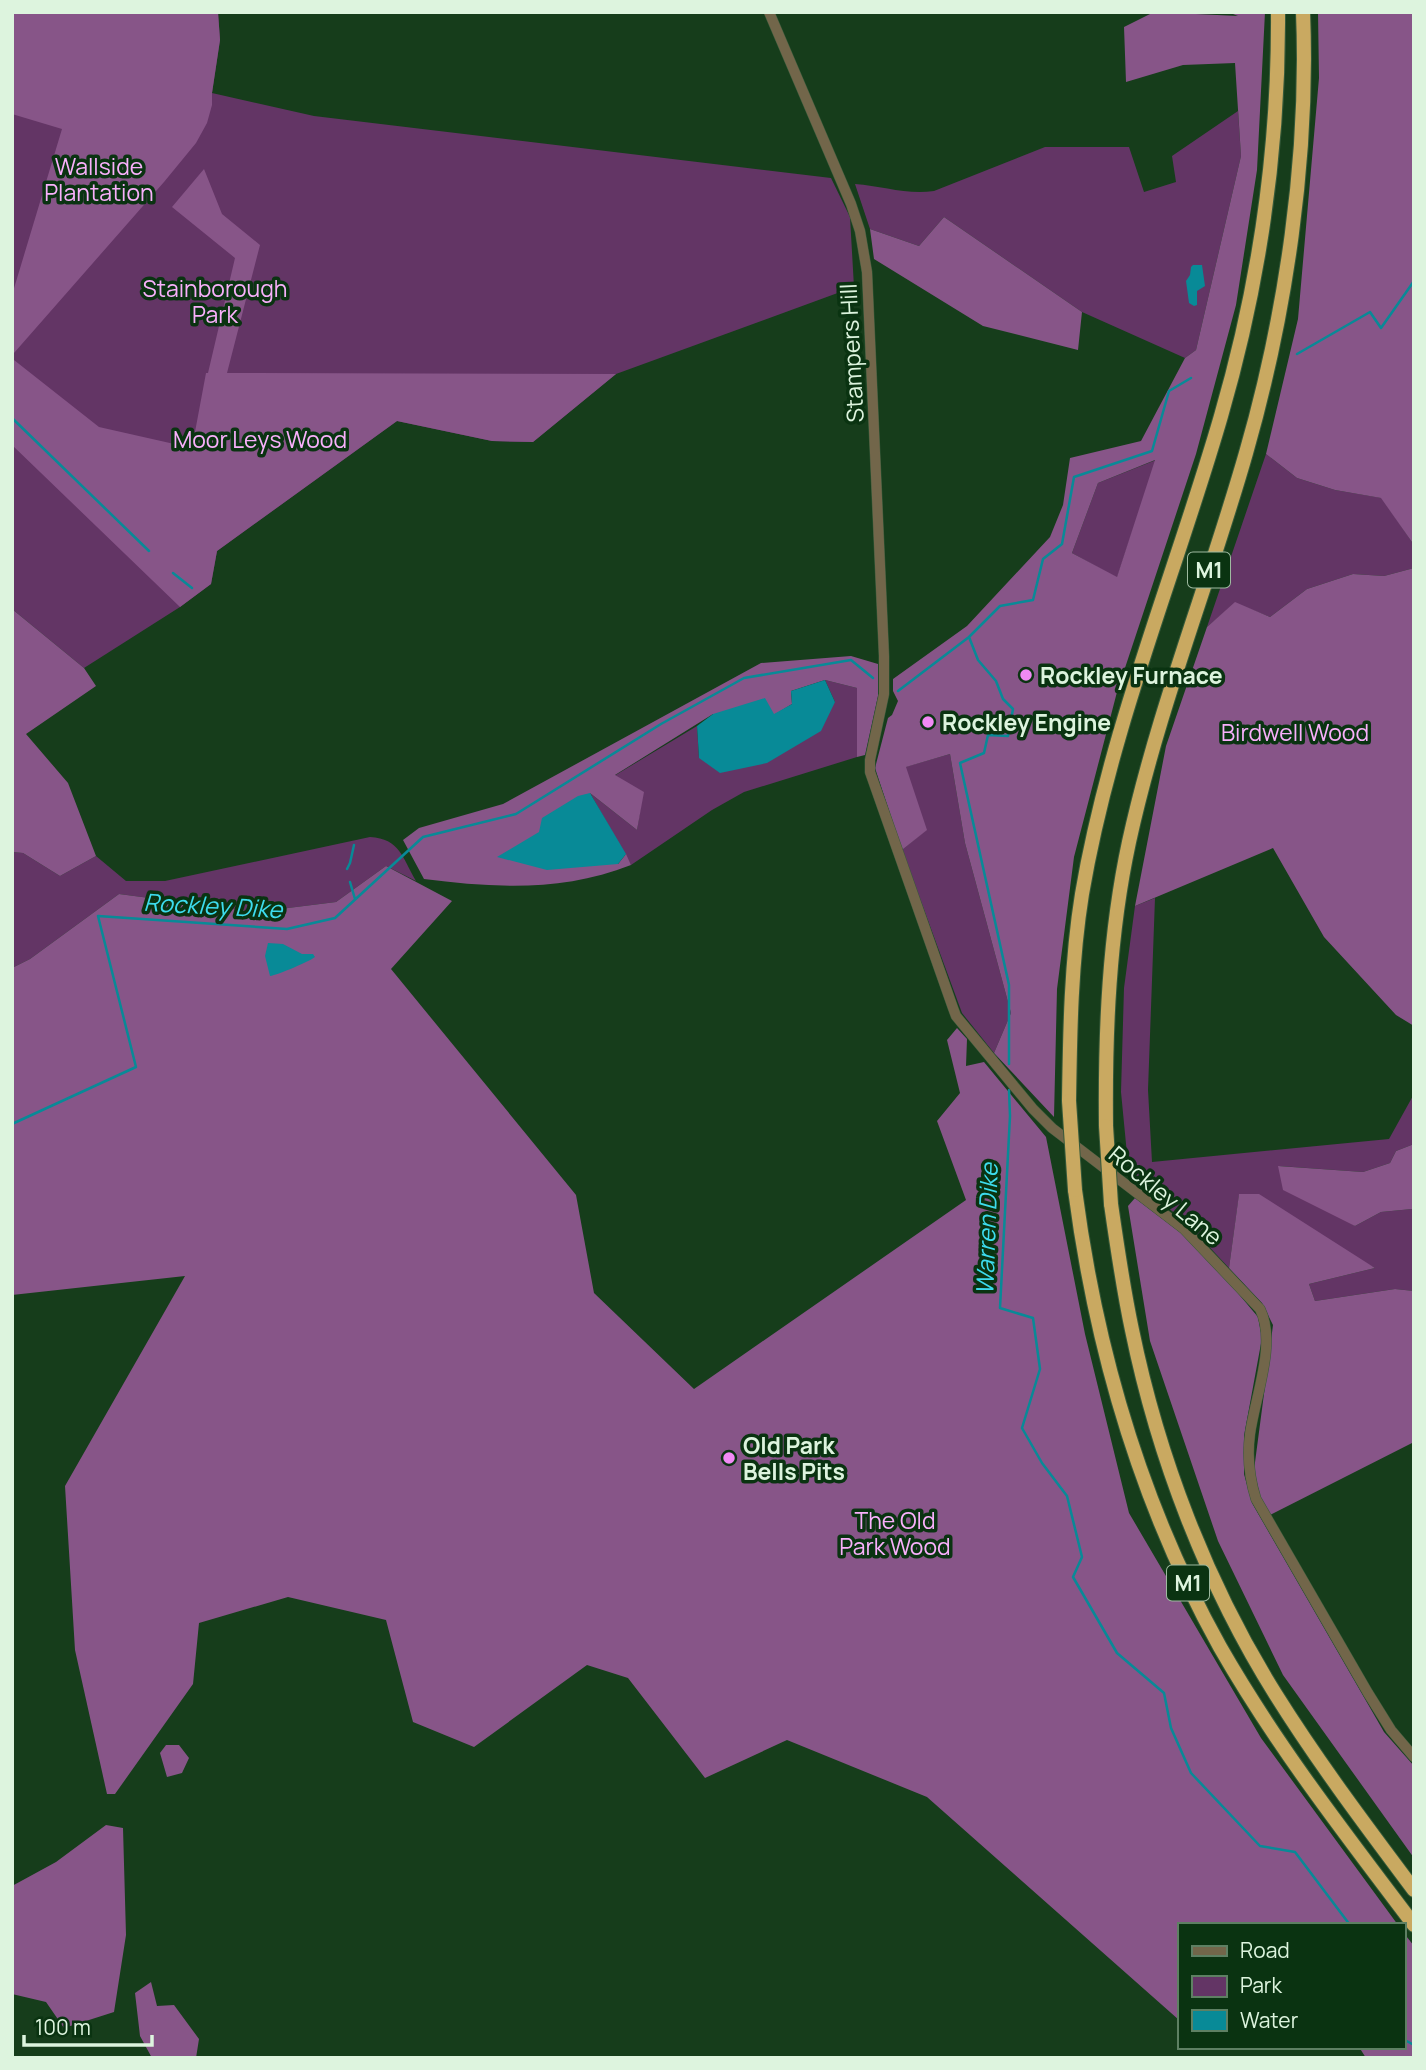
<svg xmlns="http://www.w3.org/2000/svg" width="1426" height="2070" font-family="Manrope,sans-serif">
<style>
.green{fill:#633565}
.forest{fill:#875588;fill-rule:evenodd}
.water{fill:#088a97}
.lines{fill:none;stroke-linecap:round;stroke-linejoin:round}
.stream{stroke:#088a97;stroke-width:2.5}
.tertiary-casing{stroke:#365a3a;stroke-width:11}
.motorway-casing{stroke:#365a3a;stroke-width:16}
.tertiary{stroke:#72664a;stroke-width:10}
.motorway{stroke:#c9a961;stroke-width:14}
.motorway-bridge-casing{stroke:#365a3a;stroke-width:16;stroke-linecap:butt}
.motorway-bridge{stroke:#c9a961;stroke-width:14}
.poi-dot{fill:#f18af4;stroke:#0a3311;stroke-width:2.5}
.labels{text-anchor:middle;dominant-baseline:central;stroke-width:7;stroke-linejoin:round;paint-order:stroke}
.shield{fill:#0a3311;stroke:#9ebaa0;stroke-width:2}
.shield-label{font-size:21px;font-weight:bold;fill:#ddf4de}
.park-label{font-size:23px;fill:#f9b0fb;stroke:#0a3311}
.street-label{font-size:23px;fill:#ddf4de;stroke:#0a3311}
.poi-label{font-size:23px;font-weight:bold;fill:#ddf4de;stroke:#0a3311;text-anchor:start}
.water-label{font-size:24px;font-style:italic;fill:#3ddced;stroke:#0a3311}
</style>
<rect width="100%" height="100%" fill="#163d1b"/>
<!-- green -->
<path class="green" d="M12,12H218L220,40L212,93L314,116L831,178L850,217L854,287L616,374L533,442L492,441L397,421L217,551L211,584L180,607L84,668L12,609Z
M1238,111L1241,156L1196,350L1185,358L1082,312L944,217L919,246L870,229L855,184C882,186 907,195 934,191L1045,147H1129L1144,192L1176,182L1172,156Z
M1266,454L1297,478L1335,490L1382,498L1414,545V568L1384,576L1353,574L1307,589L1270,617L1235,603L1207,627Z
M1156,460L1117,578L1072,553L1098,483Z
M825,680L857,688V757L744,792L712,810L631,865L590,793L637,830L643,792L614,776L697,726L699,758L835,702Z
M950,754L965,843L1011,1013L994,1053L962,1013L902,850L926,830L905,767Z
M370,837C400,839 402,857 416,881L386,866L336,902L256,912L119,894L30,959L12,968V852L23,853L60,876L96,856L126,881H165Z
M1155,898L1148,1090L1152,1162L1389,1139L1414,1094V1144L1396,1151L1390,1163L1363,1172L1279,1166L1355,1226L1381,1212L1412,1209L1414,1198V1291L1395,1289L1315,1301L1309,1284L1375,1268L1239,1195L1229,1268L1186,1222L1158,1200L1153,1188L1138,1183L1129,1175L1121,1092L1124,988L1135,906Z"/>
<!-- forest -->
<path class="forest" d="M12,12H218L220,40L212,93V105L207,123L196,143L164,182L14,353V360L99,427L192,448L206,373H208L235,258L172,207L204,169L222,214L260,245L227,373L616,374L533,442L492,441L397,421L217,551L211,584L180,607L12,445V295L62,129L12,114Z
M1154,12L1238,16L1228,12H1265L1257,170L1236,305L1196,454L1117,692L1074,857L1057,989L1054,1117L994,1053L1011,1013L965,843L950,754L906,767L927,830L902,850L875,768L888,718L892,715L898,701L893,691V679L967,626L1050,537L1063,505L1070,458L1141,441L1185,358L1196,350L1241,156L1235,63L1183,65L1126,82L1124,27ZM1155,460L1117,577L1072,553L1098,483Z
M1318,12H1414V545L1381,498L1335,490L1297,478L1266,454L1298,319L1319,78Z
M944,217L1082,312L1078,350L983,326L874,259L870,229L919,246Z
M1414,568V1026L1396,1015L1324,937L1273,848L1135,906L1166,746L1207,627L1235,602L1270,617L1307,589L1353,574L1384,576Z
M12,609L84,668L96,686L26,734L68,783L96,856L60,876L23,853L12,852Z
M851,656L878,664V696L865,755L857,757V688L825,680L791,691L792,704L774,715L713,714L615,775L644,792L637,830L590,793L618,864L626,854L631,865C563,892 495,888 424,879L403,840L419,828L503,804L761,663Z
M386,866L452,901L391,969L576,1195L594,1293L694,1389L966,1200L937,1121L960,1093L947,1040L957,1028L967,1039L966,1066L984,1062L1046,1137L1085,1334L1129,1513L1261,1738L1398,1925H1179V2020L927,1797L787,1740L705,1778L628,1678L587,1665L474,1747L413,1722L386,1620L288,1597L199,1623L193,1684L115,1794H107L75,1650L65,1486L185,1276L12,1295V968L30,959L119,894L256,912L336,902Z
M1414,1144L1412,1209L1381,1212L1355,1226L1283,1190L1278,1166L1363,1172L1390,1163L1396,1151Z
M1239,1194H1259L1375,1268L1309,1284L1315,1301L1395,1289L1414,1291V1442L1270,1515L1260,1496L1254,1470L1273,1325L1262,1303L1229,1268Z
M1135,1198L1185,1236L1221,1273L1258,1317L1262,1338L1244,1436V1474L1252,1503L1384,1732L1414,1766V1858L1283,1675L1218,1541L1150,1341L1128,1206Z
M166,1745H179L189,1758L182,1773L167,1777L160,1753Z
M106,1825L123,1828L126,1935L114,2012L64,2028L46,2002L12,1994V1886L56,1862Z
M1403,1932L1414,1946V2058H1366L1359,2047H1403Z
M151,1982L157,2006L174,2005L199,2039L196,2058H152L140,2036L135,1993Z"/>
<!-- water -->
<path class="water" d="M1193,265H1202L1205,286L1197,291V305L1194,306L1189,303L1186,281L1190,275L1191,267Z
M825,680L835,702L821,731L767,763L720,773L699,758L697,726L713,714L765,698L774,714L792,704L791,691Z
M590,793L626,854L618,864L547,870L497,857L539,832L542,818L578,796Z
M268,943L283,944L302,954H313L315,957C310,961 278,975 270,976L265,956Z"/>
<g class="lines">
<!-- stream -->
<path class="stream" d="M1414,255V265
M1297,354L1370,312L1381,328L1414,281
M12,418L149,551
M173,573L192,588
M969,637L978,660L996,681L1003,699L1013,709L1008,736L988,735L984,753L960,763L1009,985V1064
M898,691L969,637L1000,606L1033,600L1043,559L1062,544L1074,477L1152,451L1169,391L1191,378
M347,869L350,863L354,845
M350,882L355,899
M1009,1090L1010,1116L1000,1308L1033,1318L1040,1369L1022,1428L1042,1463L1067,1496L1082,1557L1073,1577L1117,1653L1164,1693L1171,1728L1191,1773L1260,1846L1295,1852L1350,1925
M12,1124L136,1067L98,916L287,929L335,918L423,837L516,814L661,724L744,678L851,660L873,678
M1403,2039L1414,2045"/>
<defs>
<path id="tertiary" d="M769,12L851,204L860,231L867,272L884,656V694L870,760V772L953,1008L956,1016L1033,1109L1052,1128L1184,1229L1260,1309C1277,1343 1255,1397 1250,1434C1247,1457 1249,1477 1256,1499L1368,1693L1391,1730L1414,1757"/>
<path id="motorway" d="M1069,1101C1070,1032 1071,962 1082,894C1110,729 1175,575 1221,416C1259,285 1279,148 1278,12
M1106,1126C1105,1031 1109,935 1129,842C1158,709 1209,583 1246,453C1286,314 1309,157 1303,12
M1075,1190C1096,1350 1141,1505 1220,1647C1276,1745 1346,1835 1414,1925
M1111,1204C1117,1246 1123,1288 1132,1330C1158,1457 1207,1585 1276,1695C1318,1762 1366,1826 1414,1890"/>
</defs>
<!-- tertiary casing -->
<use href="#tertiary" class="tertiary-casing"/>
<!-- motorway casing -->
<use href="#motorway" class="motorway-casing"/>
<!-- tertiary -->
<use href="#tertiary" class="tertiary"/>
<!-- motorway -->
<use href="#motorway" class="motorway"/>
<defs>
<path id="motorway-bridge" d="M1069,1101L1075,1190
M1106,1126L1111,1204"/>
</defs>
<!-- motorway-bridge casing -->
<use href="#motorway-bridge" class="motorway-bridge-casing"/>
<!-- motorway-bridge -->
<use href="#motorway-bridge" class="motorway-bridge"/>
</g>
<!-- markers -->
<g class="poi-dot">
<circle cx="1026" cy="675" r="7"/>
<circle cx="928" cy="722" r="7"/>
<circle cx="729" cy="1458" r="7"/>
</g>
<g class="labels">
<!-- shield labels -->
<g class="shield">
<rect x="1188" y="552.5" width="42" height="35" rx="5"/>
<rect x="1167" y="1565.5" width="42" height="35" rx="5"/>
</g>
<g class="shield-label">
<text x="1209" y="570">M1</text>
<text x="1188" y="1583">M1</text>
</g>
<!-- park labels -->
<g class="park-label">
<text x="99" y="166">Wallside<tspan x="99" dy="26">Plantation</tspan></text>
<text x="215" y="288">Stainborough<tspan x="215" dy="26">Park</tspan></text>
<text x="260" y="439">Moor Leys Wood</text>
<text x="1295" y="732">Birdwell Wood</text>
<text x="895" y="1520">The Old<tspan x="895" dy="26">Park Wood</tspan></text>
</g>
<!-- street labels -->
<g class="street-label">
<text transform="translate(851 353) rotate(-93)">Stampers Hill</text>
<text transform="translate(1166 1195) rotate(40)">Rockley Lane</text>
</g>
<!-- poi labels -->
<g class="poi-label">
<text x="1040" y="675">Rockley Furnace</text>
<text x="942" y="722">Rockley Engine</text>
<text x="743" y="1445">Old Park<tspan x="743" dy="26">Bells Pits</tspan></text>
</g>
<!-- water labels -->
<g class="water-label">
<text transform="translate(213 905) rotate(3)">Rockley Dike</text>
<text transform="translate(986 1229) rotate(-88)">Warren Dike</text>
</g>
</g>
<!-- border -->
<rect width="1426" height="2070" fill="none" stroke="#ddf4de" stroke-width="28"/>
<!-- legend -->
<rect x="1178" y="1923" width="228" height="126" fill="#0a3311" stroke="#5e8063" stroke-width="2"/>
<rect x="1192" y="1946" width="35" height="10" fill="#72664a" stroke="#5e8063" stroke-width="2"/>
<text x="1240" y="1958" font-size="21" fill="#ddf4de">Road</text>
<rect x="1192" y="1976" width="35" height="21" fill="#633565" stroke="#5e8063" stroke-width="2"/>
<text x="1240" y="1993" font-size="21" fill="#ddf4de">Park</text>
<rect x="1192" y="2010" width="35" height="21" fill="#088a97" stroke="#5e8063" stroke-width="2"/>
<text x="1240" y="2028" font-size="21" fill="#ddf4de">Water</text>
<!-- scale -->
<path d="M24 2035v10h128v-10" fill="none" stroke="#ddf4de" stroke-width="3.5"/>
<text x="35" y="2035" font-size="21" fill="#ddf4de" stroke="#0a3311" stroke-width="5" paint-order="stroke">100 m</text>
</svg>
